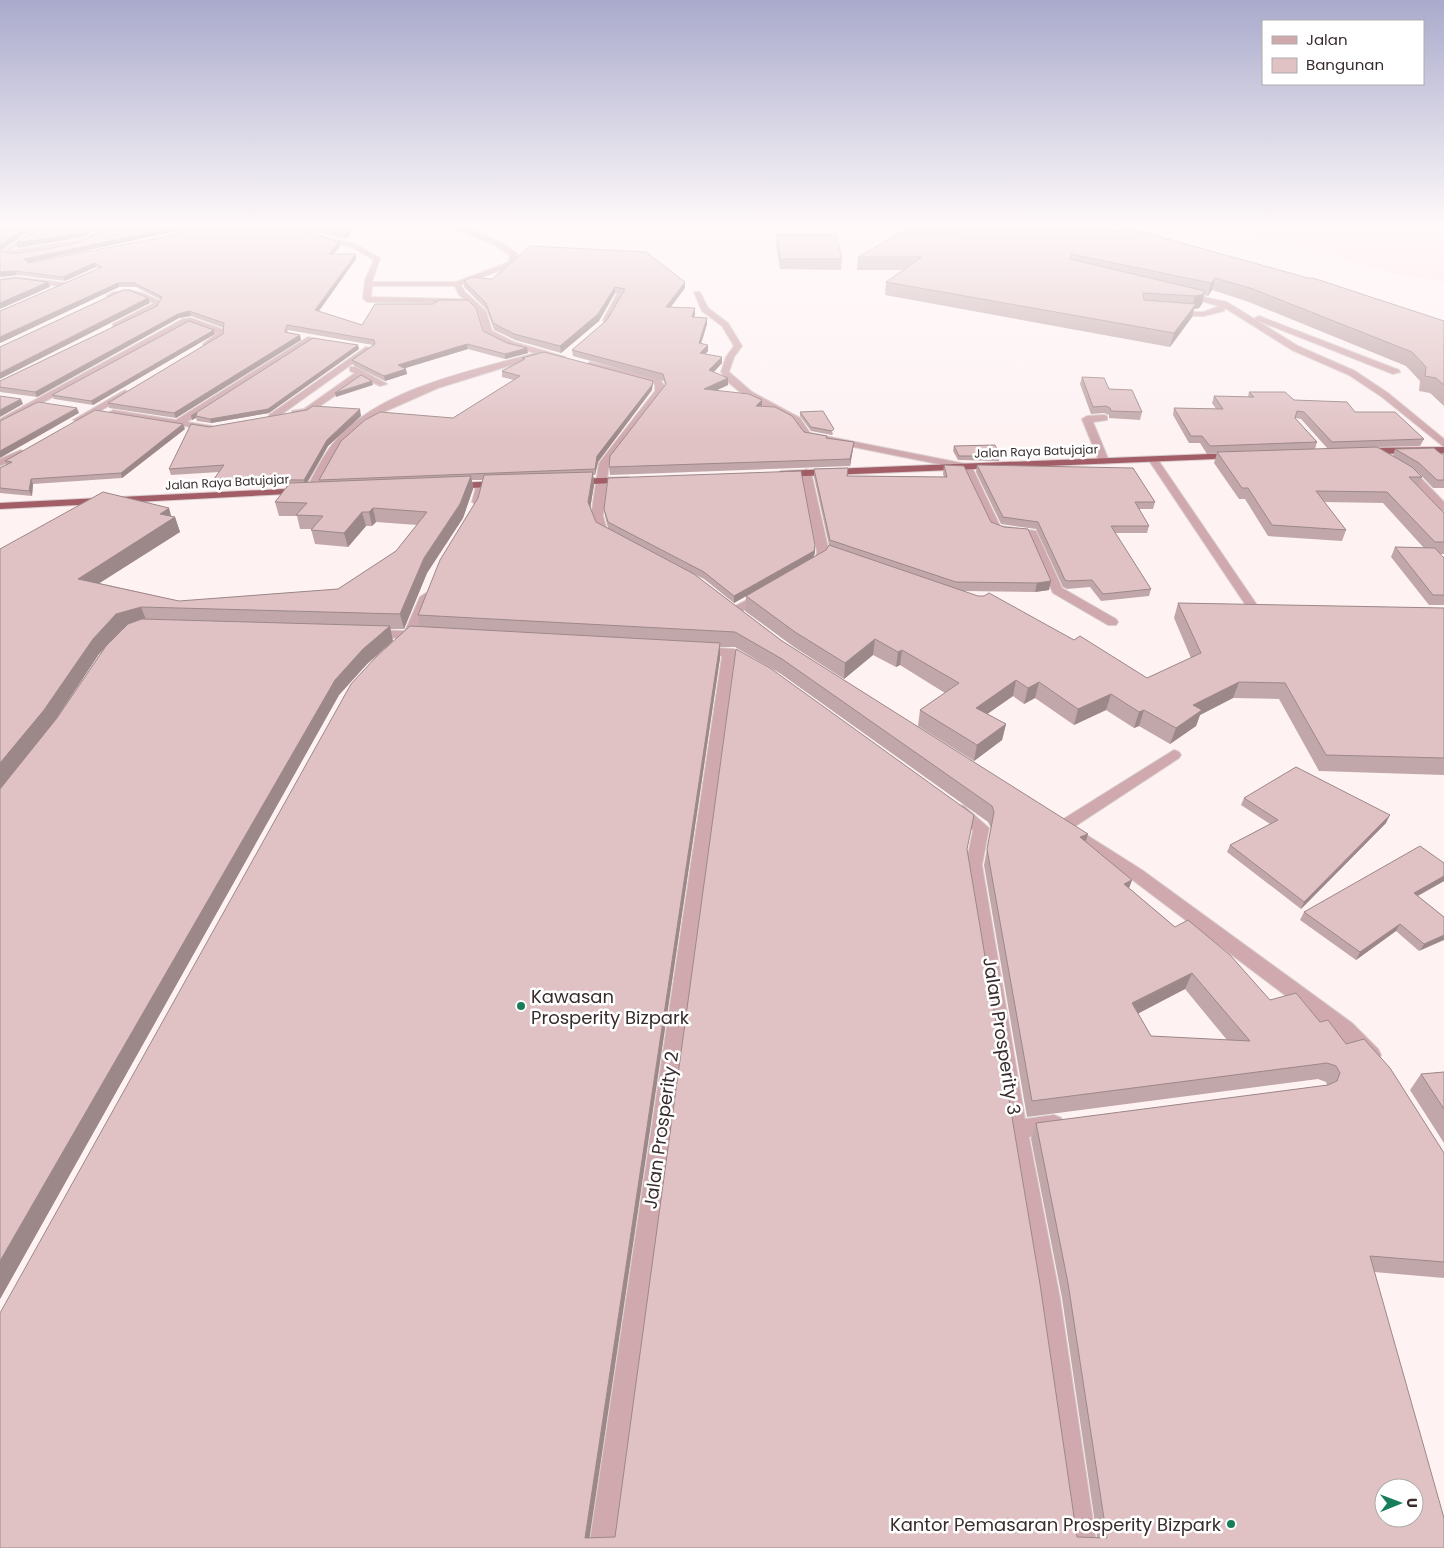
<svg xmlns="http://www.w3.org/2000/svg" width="1444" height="1548" font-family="Poppins,sans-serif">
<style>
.built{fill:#fde5e7}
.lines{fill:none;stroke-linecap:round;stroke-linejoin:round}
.service-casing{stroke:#dacecf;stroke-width:2}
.minor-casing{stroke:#dacecf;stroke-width:2}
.trunk-casing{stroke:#dacecf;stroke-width:2}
.service{fill:#cfa9ad;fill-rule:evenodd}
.minor{fill:#cfa9ad;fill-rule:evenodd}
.trunk{fill:#a25d66;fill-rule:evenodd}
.wall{fill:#c1a7a9;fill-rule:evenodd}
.shaded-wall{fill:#9d8889}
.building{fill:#e0c2c4;stroke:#9d8889;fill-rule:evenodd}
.poi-dot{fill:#177e59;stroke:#fff;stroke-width:2}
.labels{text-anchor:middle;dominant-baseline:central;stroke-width:5;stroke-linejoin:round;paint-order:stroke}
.far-street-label{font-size:12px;fill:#382c2d;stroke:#fff}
.near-poi-label{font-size:18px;fill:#382c2d;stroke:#fff;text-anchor:start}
.near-street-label{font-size:18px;fill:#382c2d;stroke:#fff}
</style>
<rect width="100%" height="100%" fill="#fef2f3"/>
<!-- built -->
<path class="built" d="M1223,224H1444V282L1395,274Z"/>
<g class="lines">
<defs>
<path id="service" d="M1185,293L1227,302L1298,346L1355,371L1388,393L1444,439V447L1382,397L1349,375L1292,350L1225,308L1224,311L1204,316H1172L1171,314L1175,312H1204L1219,306L1183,296Z
M1259,316L1399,370L1400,372L1393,374L1256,320L1255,318Z
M1150,457H1156L1259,608L1257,610H1249L1148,459Z
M1407,469L1416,473L1444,502V511L1440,510L1410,477L1402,472Z
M477,483L485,485L482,502L477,505L472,502Z"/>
<path id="minor" d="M44,224H52L9,251L85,239L109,224H117C89,250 48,250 12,256L0,253Z
M444,224C463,224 503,241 517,254L515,265L461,285L465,292L486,311L492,331L514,342L565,357L561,360L544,355L438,388L386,411L364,425L345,441L314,493H306L305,491C315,473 323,454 337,439C382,388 472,371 535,353L508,346L485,334L478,312L459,295L455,286H372L371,297L458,299H461V303L367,302L363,298L365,280L374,260L352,247L309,236L312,234L357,245L380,258L372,282H456L509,262L510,255L493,244Z
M17,277L66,283L70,285L66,287L17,281L0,283V279Z
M129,290L143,293L162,302L158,309L119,328H113V324L154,303C137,295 127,293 110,298L106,296L114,292Z
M694,292H700L708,308L728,323L742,346L734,357L729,372L752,392L800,418L810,433L971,465L1000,526L1036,531L1062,588L1116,619L1118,622L1116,625H1108L1053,593L1028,536L1003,534L991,530L963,469L804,437L793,422L745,396L729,383L721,372L726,357L734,346L722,326L702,311Z
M617,294L624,296L610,322H604L603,320Z
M191,318L225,330L223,338L209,348H203V344L217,333L188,323L0,426V419L183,319Z
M308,337L315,339L187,422L212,426V430L113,416L108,413L113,410L176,420Z
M366,347L373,349L275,419H269V415Z
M590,362L659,378L664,385L662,393L609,463L603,516L607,530L616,537L610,540L598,534L591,516L599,463L655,391V385L653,382L587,367L586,365Z
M350,367H356L387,384L380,386L362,377L310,413L292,415V411L304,409L355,373L350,371Z
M125,390L130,393L128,395L81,422L73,420Z
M1104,415L1107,416V420L1093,422L1109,461L1104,464L1099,461L1082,419L1087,416Z
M21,450L26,453L25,455L0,466V459Z
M806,469L811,472L829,552L824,563L813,571L807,567L815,560L817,552L801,472Z
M762,592L766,593L768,596L766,599L738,613H730L728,610Z
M426,593L432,597L418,631L425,632L426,635L425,638L413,639L404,644L399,643V638L368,637L367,634L373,630L405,631L420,597Z
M700,647L734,649L758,665L751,669L734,661L615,1548H589L722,656L695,654L693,651L695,648Z
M1174,750L1179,752L1181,755L1179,758L1074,827L1142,870L1352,1023L1378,1049L1381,1055L1378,1061C1362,1066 1349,1045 1338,1035L1130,878L1057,831L1055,827L1057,823Z
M958,805L964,806L989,828L982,865L1025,1119L1054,1115L1061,1118L1064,1124L1061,1130L1029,1137L1060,1298L1097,1548H1071L1036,1298L1007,1129L966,865L973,830L950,810L952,806Z"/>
<path id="trunk" d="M1444,447V453L1365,454L1360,451L1365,448Z
M1235,453L1239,454V458L781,477L776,474L781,471Z
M628,477L633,480L632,482L573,485L568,482L573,479Z
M501,481L506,484L505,486L454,489L449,486L454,483Z
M303,488L308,491L307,493L0,509V503Z"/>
</defs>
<!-- service casing -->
<use href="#service" class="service-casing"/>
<!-- minor casing -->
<use href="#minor" class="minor-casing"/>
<!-- trunk casing -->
<use href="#trunk" class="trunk-casing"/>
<!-- service -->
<use href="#service" class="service"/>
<!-- minor -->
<use href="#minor" class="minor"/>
<!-- trunk -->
<use href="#trunk" class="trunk"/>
</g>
<!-- wall -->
<path class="wall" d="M0,224H40L0,251L11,254L52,248L80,242L105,230L113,224H357L346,239L303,230L302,231L339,242L340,246L333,254L356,259L319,311L362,325L483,331L528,353L505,359L468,349L405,368L407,374L385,381L353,365L352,360L373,345L288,330L287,333L301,340L176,418L109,408L108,403L223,334L224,328L191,316L179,318L37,397L0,392V381L157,306L161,300L136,287H119L0,343V311L99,269L96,267L65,281L17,275L0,277ZM178,231L179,233V234L28,263Z
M889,224H1058L1444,321V406L1430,393L1419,391L1420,381L1406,366L1249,302L1212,290L1208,296L1204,295L1202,304L1199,308L1194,309L1192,317L1170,347L885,295L886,282L905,270H857L858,257L915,233Z
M777,234L842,259L841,270L780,269L776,244Z
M492,279L685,288L671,307L695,308V314L694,317L707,318V324L701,344L708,351L705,354L722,363L714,372L728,385L715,391L762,400V406L804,432L827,439L854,442L850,466L610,475L609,467L665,385L664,381L573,356L572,350L607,320L622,295L615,293L599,321L561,353L515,340L494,330L487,310L464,287V281Z
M215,334L93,405L54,399L52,395Z
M359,349L269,413L211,423L197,421L196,418L192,420L191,416Z
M522,358L653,381L652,390L598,462L595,475H593L594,485L590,508L596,522L608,528L605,516L604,509L815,545V552L814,557L826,550L829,545L814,477V469L848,468V476L944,477L943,474L944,465L991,522L1049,590L1035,592L964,591L1074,640L1147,678L1191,658L1174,618L1178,603L1444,608V775L1319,771L1279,699L1233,698L1200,715L1196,726L1170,744L1139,726L1134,728L1106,710L1074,725L1035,698L1024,704L1013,696L987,714L1006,724L1002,740L974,761L918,726L920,710L945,693L900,665L896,667L873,655L844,679L794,647L745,611L746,596L734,603L704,579L694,574L782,641L1086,842L1132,880L1129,888L1175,927L1270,1000L1320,1022L1346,1044L1444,1153V1278L1374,1272L1444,1548H0L420,626L418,615L478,498L483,480H472L473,489L463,518L427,573L404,629H390L393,641L367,664L339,695L0,1299V549L172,517H175L180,532L99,583L179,601L338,589L396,551L417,525L376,522L372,526H366L348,547L315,544L311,529H300L297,516H279L275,502L287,486H217L214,479L219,472L171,475L169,469L209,427L361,416L328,446L308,482H319V480L453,418L514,380L502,377V371L522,361ZM720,647H735L781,674L988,822L991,828L984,865L1027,1117L1318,1079L1326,1082L1327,1085L1036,1123L1031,1139L1062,1298L1097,1537H1077L967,849L615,1537L589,1538L720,658ZM103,650L55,721L99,654ZM1185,989L1227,1040L1151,1036L1138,1013Z
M1082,377L1109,389L1142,412L1140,420L1109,418V415L1104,413L1091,414L1080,384Z
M1249,392L1355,412L1424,439L1420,446L1378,447L1393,456L1395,449L1444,454V488H1433L1416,470L1422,477L1418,487L1444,513V554H1440L1444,558V605H1429L1391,557L1395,547L1424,548L1383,503L1324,502L1346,530L1342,541L1268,536L1245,499H1239L1214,463L1217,453L1207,454L1200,443H1189L1173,415L1174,408L1216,409L1212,403L1214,396L1248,397ZM1295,418L1301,419L1328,449H1315L1317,442Z
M823,411L833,434L832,435L811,431L800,416V412Z
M185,429L122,478L33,484L32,496L0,493V468L6,465L5,461Z
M954,446L1000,456L999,461L958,460L953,451Z
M977,465L1155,502L1153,509H1139L1149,526L1147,533H1115L1151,589L1149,596L1101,601L1090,587L1067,589L1063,587L1036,529L1001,524L976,472Z
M1244,798L1386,823L1301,909L1227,852L1230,845L1270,824L1241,805Z
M1444,863V881L1418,896L1444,917L1419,951L1396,931L1356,960L1300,920L1304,912Z
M1444,1072V1143L1410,1090L1421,1074Z"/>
<!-- shaded-wall -->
<path class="shaded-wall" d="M33,224H40L0,251V245Z
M97,224H105L84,237L18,248L16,243Z
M353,224H357L346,239L345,235Z
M302,226L303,230L298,234L297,229Z
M176,227L178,231L25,263L24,259Z
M339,242L340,246L330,259L329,254Z
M356,254V259L316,315L315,310Z
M94,263L96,267L65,281L63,277Z
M15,271L17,275L0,277V272Z
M1215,278L1212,290L1208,296L1211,283Z
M48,282L50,287L0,309V303Z
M685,282V288L666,313V307Z
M118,283L119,287L0,343V337Z
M615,287V293L599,321L561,353L560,346Z
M1205,291L1202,304L1199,308L1194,309L1192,317L1170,347L1174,333L1192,309L1195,296Z
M148,298L150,303L0,379V373Z
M695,308V314L692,324V317Z
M189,311L191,316L179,318L37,397L35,392L178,314Z
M707,318V324L699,350V343Z
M214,330L215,334L93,405L91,401Z
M300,335L301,340L176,418L174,413Z
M467,344L468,349L399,370L398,365Z
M358,345L359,349L269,413L211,423L210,419Z
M708,345V351L700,360V353Z
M527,348L528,353L505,359V354Z
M722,357V363L709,377V370Z
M406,369L407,374L385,381L384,376Z
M728,378V385L704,396V389Z
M372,381L373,385L336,397L335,393Z
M653,381L652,390L598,462L595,475V469L597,456Z
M21,399L23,404L0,417V410Z
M762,400V407L756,406Z
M77,408L79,413L0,458V451Z
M360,409L361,416L328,446L305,486L304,480L327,440Z
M197,413L196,416V418L192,420L191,416Z
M183,424L185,429L122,478L121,473Z
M854,442L853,449L850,466V459Z
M593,472L594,485L589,516L588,502Z
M471,476L473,489L463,518L427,573L404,629L400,614L424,558Z
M31,479L33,484L32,496L29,491Z
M169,508L172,519L175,517L180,532L84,593L78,579L160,514Z
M373,508L376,522L372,526L369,512Z
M362,512L366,526L348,547L344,533Z
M815,545V552L813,558L734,603V596Z
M1051,581L1049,590L1035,592L1037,583Z
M141,607L147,622L122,629L99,654L51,726L0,790V763L93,639L116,614Z
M390,626L393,641L367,664L339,695L0,1299V1261L335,680L363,649Z
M875,639L873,655L844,679L845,663Z
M720,643V658L588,1548L585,1538Z
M902,650L900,665L896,667L898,652Z
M1016,680L1013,696L973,724L976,708Z
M1039,682L1035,698L1024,704L1028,688Z
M1239,682L1233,698L1200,715L1196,726L1170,744L1176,728L1193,705Z
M1111,694L1106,710L1074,725L1078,709Z
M1144,710L1139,726L1134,728L1139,712Z
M1006,724L1002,740L974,761L977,745Z
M1390,815L1386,823L1301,909L1304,902Z
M1088,834L1083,850L1080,837Z
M1444,876V881L1410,900L1414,893Z
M1132,880L1126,896L1124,884Z
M1400,924L1396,931L1356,960L1360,952Z
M1444,935V940L1419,951L1424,944Z
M1192,973L1185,989L1126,1020L1132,1003Z"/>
<!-- building -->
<path class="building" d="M0,224H33L0,245Z
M46,224H97L83,233L16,243Z
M113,224H353L345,235L302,226L297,229L339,242L329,254H356L315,310L362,325L375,304H433L439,300H468L476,308L483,331L507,343L527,348L505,354L467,344L398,365L406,369L384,376L352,360L375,344L374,340L287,325L285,332L300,335L174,413L108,403L223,334L224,323L189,311L178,314L35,392L0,387V381L157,306L162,297L134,283H118L0,337V311L102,267L94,263L63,277L15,271L0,272V251L11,254L52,248L80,242L105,230ZM176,227L180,231L179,234L28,263L24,259Z
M927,224H1058L1074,229L1084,226L1116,231L1128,228L1308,278H1313L1444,321V385L1436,378L1425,376L1426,367L1412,352L1253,289L1215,278L1211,283L1071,254L1070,259L1205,291L1202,295L1195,296L1143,293L1144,300L1196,304L1174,333L886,282L922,257H858L900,233H955Z
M777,234H836L842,259H780Z
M530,246L646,252L685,282L666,307L695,308L692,317L707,318L699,343L708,345L700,353L722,357L709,370L728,378L704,389L749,394L762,400L756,406L775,407L792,416L804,432L827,436L826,438L854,442L850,459L609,467L610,456L666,384L663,374L572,350L607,320L625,289L615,287L598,314L560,346L514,334L493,323L486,303L464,281L471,277L492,279Z
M15,278L48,282L0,303V280Z
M123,290H129L148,298L0,373V347Z
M189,321L214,330L91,401L52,395Z
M313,338L358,345L268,409L210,419L196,416L197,413L191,416Z
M544,352L653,381L652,385L597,456L595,469L319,480L341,441L365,420L380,412L453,418L520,376L502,371L525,359L522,358Z
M361,375L372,381L335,393Z
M1082,377L1104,378L1109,389L1132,390L1142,412L1111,411L1110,408L1106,406L1093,407Z
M1249,392H1285L1294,400L1347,402L1355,412H1395L1424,439L1332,442L1304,412L1297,411L1295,418L1317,442L1210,446L1202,436H1191L1174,408L1223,409L1214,396L1254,397Z
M0,396L21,399L0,410Z
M38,402L77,408L0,451V421Z
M313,406L360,409L327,440L304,480L214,479L224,465L169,469L191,424L209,427L307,410Z
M95,410L183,424L121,473L31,479L29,491L0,488V468L12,462L5,461Z
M823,411L834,429L832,431L811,427L800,412Z
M995,445L1000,456H959L954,446Z
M1377,447L1412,467L1422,477H1409L1444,513V542H1435L1387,492L1316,491L1346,530L1272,525L1248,488H1242L1217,452Z
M1434,448L1441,454H1444V480H1437L1419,463L1395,449Z
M944,465L964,466L991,522L1004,527L1028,529L1051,581L1037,583L956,582L830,540L814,469L848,468L847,476L947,477Z
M977,465L1133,468L1155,502H1135L1149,526H1111L1151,589L1103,594L1092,580L1068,581L1065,580L1038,522L1003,517Z
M801,471L815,545L814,551L734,596L704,572L608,522L604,509L608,478Z
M593,472L588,502L596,522L694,574L782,641L1088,834L1080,837L1132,880L1124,884L1175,927L1188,920L1230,955L1270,1000L1296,993L1320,1022L1328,1020L1346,1044L1364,1039L1390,1068L1444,1153V1262L1370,1256L1444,1518V1548H0V1313L351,684L376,657L410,626L720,643L585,1538L615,1537L736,649L770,668L974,815L967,849L1040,1284L1077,1537L1107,1538L1068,1283L1036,1123L1328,1085L1337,1081L1340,1073L1336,1066L1327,1063L1032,1101L987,849L994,812L992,806L782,659L735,632L418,615L440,560L478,498L484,475ZM1192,973L1250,1041L1151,1036L1132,1003ZM1384,1488H1414V1518H1384Z
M471,476L460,504L424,558L400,614L141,607L116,614L93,639L44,710L0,763V549L103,492L169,508L160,514L175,517L78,579L179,601L338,589L396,551L427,512L373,508L369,512H362L344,533L311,530L323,516L296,515L307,503L275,502L290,483Z
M829,545L978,596H984L989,593L1074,640L1080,636L1147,678L1201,653L1178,603L1444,608V758L1326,755L1285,683L1239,682L1193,705L1202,710L1176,728L1144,710L1139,712L1111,694L1078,709L1039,682L1028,688L1016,680L976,708L1006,724L977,745L920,710L959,683L902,650L898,652L875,639L845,663L795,632L746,596L826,550Z
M1395,547L1435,548L1444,558V595H1433Z
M142,619L390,626L363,649L335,680L0,1261V789L57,718L106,646L128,624Z
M1296,767L1390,815L1304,902L1230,845L1278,820L1244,798Z
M1420,846L1444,863V876L1414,893L1444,917V935L1424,944L1400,924L1360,952L1304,912Z
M1444,1072V1109L1421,1074Z"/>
<!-- sky -->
<linearGradient id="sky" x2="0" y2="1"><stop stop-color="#a9aacc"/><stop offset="0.51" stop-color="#fff9fa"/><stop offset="1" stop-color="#fff9fa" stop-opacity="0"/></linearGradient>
<rect width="1444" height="441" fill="url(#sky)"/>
<!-- markers -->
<g class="poi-dot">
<circle cx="521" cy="1006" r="5"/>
<circle cx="1231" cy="1524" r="5"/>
</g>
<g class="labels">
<!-- far-street labels -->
<g class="far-street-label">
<text transform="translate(1036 451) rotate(-2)">Jalan Raya Batujajar</text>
<text transform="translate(227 482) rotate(-3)">Jalan Raya Batujajar</text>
</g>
<!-- near-poi labels -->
<g class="near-poi-label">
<text x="531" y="996">Kawasan<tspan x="531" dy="21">Prosperity Bizpark</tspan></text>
<text x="1221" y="1524" text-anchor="end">Kantor Pemasaran Prosperity Bizpark</text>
</g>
<!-- near-street labels -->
<g class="near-street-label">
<text transform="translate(1002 1036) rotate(81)">Jalan Prosperity 3</text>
<text transform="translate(661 1130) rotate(-82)">Jalan Prosperity 2</text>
</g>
</g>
<!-- legend -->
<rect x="1262" y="20" width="162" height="65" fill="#ffffff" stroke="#afabab"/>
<rect x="1272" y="36" width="25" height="8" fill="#cfa9ad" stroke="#afabab"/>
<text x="1306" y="45" font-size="15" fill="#382c2d">Jalan</text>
<rect x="1272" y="58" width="25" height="15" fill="#e0c2c4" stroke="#afabab"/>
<text x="1306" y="70" font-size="15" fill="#382c2d">Bangunan</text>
<!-- north arrow -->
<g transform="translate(1399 1503) rotate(89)"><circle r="24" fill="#ffffff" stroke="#afabab"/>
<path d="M0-4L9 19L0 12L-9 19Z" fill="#177e59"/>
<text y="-8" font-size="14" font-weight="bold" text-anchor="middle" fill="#382c2d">U</text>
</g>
</svg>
